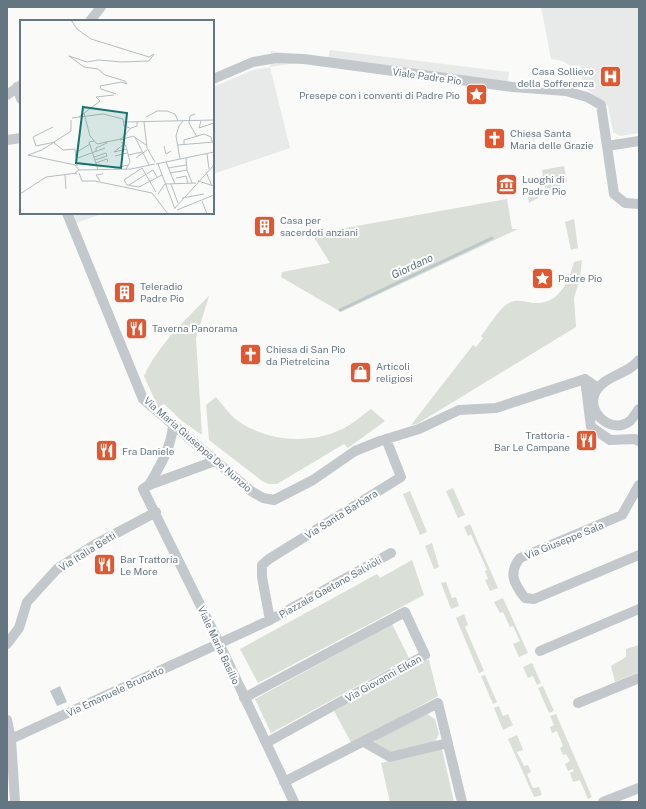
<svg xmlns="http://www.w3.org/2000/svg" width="646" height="809" font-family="'Public Sans',sans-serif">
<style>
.built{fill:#e8e9e9}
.green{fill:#dadfd7}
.water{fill:#bbc7cb}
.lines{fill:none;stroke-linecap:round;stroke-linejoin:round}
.stream{stroke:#bbc7cb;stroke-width:3}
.street{stroke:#c3c8cc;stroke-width:10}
.labels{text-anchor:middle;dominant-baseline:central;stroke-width:4;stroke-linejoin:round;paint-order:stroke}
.poi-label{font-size:10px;fill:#657683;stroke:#fff;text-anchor:start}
.street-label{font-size:10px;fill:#657683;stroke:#fff}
.water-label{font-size:11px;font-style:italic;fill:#60757c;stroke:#fff}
.inset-road{fill:none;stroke:#b5bdc2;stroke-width:1}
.view{fill:#0f766e;fill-opacity:0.15;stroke:#0f766e;stroke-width:2}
.inset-edge{fill:none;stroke:#657683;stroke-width:2}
</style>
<rect width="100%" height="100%" fill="#fafaf8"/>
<!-- built -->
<path class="built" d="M541,7H639V133L620,136L613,132L608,106L584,87L580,65L571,66L562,61L551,59Z
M330,50L509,72L508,81L503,88L304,62L270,67L290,148L213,174V87L253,70L270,67L271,51L328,58Z
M72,213H104L76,223Z"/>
<!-- green -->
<path class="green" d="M564,166L567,182L529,203L527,192L545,189L542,170Z
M507,199L512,229H518L341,312L281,277L282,272L330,263L312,234Z
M574,219L578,248L571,250L565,222Z
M582,260L580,278L574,298L576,327L417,424L411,425L470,349L473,345L476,347L483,338L481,336C488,328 500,307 509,303C517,298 527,303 536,303C559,304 569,281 574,262Z
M209,296L196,338L202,435L182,421L164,404L158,407L144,376C159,344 185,320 209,296Z
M216,397C222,404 228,412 234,418C263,441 308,445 340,430C352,425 361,416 371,409L385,421L348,448L344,444L277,484H269L262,481L209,440L206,405Z
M453,488L465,515L458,518L446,491Z
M410,491L427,532L420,535L403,494Z
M470,524L498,588L490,591L485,580L488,579L485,571L487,570L471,534L468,536L464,527Z
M432,543L439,567L434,569L425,546Z
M412,560L424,595L258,683L240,649L377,574L380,578Z
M446,582L452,598L456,597L459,606L451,609L441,583Z
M503,598L528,653L519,657L513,644L520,641L513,626L510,627L503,612L500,613L494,602Z
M464,614L468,625L465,627L484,671L479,673L456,618Z
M392,624L409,658L271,733L255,699Z
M639,645V672L615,682L611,666L626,657V649Z
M426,660H429L438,696L352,744L334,711Z
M532,663L541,683L537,685L533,676L528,678L523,667Z
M485,675L497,702L493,704L481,676Z
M543,686L554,711L549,713L538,688Z
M499,706L503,716L508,714L513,725L503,730L494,708Z
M427,714L435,719L439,734L435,742L391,753L374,743L376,740Z
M556,714L592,797L588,799L580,780L573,782L570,773L574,771L573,769L568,771L565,764L570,761L566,754L563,755L560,748L563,746L557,731L552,733L550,727L554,725L550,716Z
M517,735L523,750L517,752L524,766L528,765L531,772L527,774L533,788L539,787L542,795L534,797L508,739Z
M442,749L454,802H390L381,763Z"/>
<!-- water -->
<path class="water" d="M60,686L67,702L57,706L50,691Z"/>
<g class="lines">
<!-- stream -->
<path class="stream" d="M340,310L492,238"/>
<!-- street -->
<path class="street" d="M90,21L101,7
M213,79L253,62L276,58L304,59L513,87L566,91L587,97L601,105L614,194L625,203L639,204
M17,87L21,99
M7,95L21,85
M7,140L21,138
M607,146L639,141
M67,213L143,399L251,491L263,498L274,500L313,480L355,451L380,441L419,429L459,410L496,408L585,379L598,388
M639,360C628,375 604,375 595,393C586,413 612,435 630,421C633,418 636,413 639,409
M585,379L591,427L610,440L635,439L639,441
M215,461L149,485L143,489L219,643L294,802
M149,485C160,466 171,448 173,426
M639,485L622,515L520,558C508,573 514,584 525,598L534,599L639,555
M270,620L262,577V565L269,559L401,477L386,439
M7,644L19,628L27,602L57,569L94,545L156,512
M540,651L639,609
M244,698L405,612L425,655L266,743
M578,703L639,678
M7,720L11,739L15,802
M11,739L270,620L391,553
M364,742L390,757L448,743
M284,782L438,703L462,802
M603,802L639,788"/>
</g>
<!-- icons -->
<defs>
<symbol id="hospital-square" viewBox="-11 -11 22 22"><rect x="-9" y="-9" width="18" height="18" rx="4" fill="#e4572e" stroke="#fff"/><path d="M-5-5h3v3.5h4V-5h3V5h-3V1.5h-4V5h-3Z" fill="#fff"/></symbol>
<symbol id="sight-square" viewBox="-11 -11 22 22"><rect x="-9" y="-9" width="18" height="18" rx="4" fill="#e4572e" stroke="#fff"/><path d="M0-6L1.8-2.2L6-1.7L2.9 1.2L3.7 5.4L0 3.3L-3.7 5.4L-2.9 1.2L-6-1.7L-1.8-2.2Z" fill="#fff"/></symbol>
<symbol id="church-square" viewBox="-11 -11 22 22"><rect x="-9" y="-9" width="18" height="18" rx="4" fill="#e4572e" stroke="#fff"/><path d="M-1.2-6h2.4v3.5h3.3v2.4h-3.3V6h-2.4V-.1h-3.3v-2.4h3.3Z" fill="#fff"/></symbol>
<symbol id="museum-square" viewBox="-11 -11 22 22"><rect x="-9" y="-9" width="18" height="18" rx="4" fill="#e4572e" stroke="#fff"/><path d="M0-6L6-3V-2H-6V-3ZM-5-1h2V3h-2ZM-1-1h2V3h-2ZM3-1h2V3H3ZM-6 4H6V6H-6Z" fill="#fff"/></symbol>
<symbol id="building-square" viewBox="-11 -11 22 22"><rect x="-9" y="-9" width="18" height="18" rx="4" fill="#e4572e" stroke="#fff"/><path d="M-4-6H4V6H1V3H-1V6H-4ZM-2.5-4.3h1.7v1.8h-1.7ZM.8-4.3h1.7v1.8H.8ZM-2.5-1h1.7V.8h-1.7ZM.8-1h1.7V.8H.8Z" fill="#fff"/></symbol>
<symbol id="restaurant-square" viewBox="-11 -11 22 22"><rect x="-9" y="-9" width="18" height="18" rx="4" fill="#e4572e" stroke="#fff"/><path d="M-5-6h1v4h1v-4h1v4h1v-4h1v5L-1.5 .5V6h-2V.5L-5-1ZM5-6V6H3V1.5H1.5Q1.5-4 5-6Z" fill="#fff"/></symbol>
<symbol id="shop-square" viewBox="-11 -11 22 22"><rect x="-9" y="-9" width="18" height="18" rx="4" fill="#e4572e" stroke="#fff"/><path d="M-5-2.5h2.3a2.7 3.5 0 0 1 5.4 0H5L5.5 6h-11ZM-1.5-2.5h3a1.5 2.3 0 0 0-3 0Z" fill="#fff"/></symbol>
</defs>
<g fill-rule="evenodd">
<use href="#hospital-square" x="598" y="64" width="25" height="25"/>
<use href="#sight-square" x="464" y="82" width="25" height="25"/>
<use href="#church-square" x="482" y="126" width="25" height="25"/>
<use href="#museum-square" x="494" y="172" width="25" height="25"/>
<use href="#building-square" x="252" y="214" width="25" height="25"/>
<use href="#sight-square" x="530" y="266" width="25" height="25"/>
<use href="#building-square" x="112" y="280" width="25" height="25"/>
<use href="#restaurant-square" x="124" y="316" width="25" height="25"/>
<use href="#church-square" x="238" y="342" width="25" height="25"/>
<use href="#shop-square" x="348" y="360" width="25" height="25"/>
<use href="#restaurant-square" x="574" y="428" width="25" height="25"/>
<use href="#restaurant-square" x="94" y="438" width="25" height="25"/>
<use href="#restaurant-square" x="92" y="552" width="25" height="25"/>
</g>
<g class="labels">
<!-- poi labels -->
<g class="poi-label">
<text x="594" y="71" text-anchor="end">Casa Sollievo<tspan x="594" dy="12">della Sofferenza</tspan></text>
<text x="460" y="95" text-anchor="end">Presepe con i conventi di Padre Pio</text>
<text x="510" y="133">Chiesa Santa<tspan x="510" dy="12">Maria delle Grazie</tspan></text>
<text x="522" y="179">Luoghi di<tspan x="522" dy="12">Padre Pio</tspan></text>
<text x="280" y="220">Casa per<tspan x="280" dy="12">sacerdoti anziani</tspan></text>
<text x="558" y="278">Padre Pio</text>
<text x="140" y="286">Teleradio<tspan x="140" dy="12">Padre Pio</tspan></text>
<text x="152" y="328">Taverna Panorama</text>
<text x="266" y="349">Chiesa di San Pio<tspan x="266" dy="12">da Pietrelcina</tspan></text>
<text x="376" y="366">Articoli<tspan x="376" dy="12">religiosi</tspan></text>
<text x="570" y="435" text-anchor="end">Trattoria -<tspan x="570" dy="12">Bar Le Campane</tspan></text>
<text x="122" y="451">Fra Daniele</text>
<text x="120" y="559">Bar Trattoria<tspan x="120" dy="12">Le More</tspan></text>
</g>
<!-- street labels -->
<g class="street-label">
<text transform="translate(427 76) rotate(8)">Viale Padre Pio</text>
<text transform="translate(198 444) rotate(41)">Via Maria Giuseppa De Nunzio</text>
<text transform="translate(341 514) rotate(-32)">Via Santa Barbara</text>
<text transform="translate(564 540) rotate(-22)">Via Giuseppe Sala</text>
<text transform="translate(87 551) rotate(-32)">Via Italia Betti</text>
<text transform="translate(330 587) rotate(-29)">Piazzale Gaetano Salvioli</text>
<text transform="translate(219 645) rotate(65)">Viale Maria Basilio</text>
<text transform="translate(383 678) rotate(-29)">Via Giovanni Elkan</text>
<text transform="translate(115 691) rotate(-25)">Via Emanuele Brunatto</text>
</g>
<!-- water labels -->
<g class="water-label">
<text transform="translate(412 266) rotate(-25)">Giordano</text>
</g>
</g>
<!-- overview -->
<g transform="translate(20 20)">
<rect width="194" height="194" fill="#fafaf8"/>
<path class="inset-road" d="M51,0L57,9L71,19L129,37L134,34L129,41L102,42L78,40L67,42L49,36L64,47L78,49L85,55L105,61L107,64L102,62L80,66L81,69L96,74M64,93L70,116L77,124L101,119M175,94L170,96L169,103L177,117M59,97L80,81L76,77L94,75M126,97L137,91H147L155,94L158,101M52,98L83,94L103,99L104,106L110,108M51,100V111L22,130L8,135L55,145L59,150M181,101L179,108L194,103M104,102L194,100M117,102V106L111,108L100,120L113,116L126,125M124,102L127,128L135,142M115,117L129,145M74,121L69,122L78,150M101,122L106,126L110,142L106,149M34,123L43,130L55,129L57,146M104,124L94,132L107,129M158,125L194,122M164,125V120L184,114L191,117L192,122M16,126L13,117L33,107M16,126L35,122M144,126L146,134L151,131M57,132L70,124M76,132V128L87,123L86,121M187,134L189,149M108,135L122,132M95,136L107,133M74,137L86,133L87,136L75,140M58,138L85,128M116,138L127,130M166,138L167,150L172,163M160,139L156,116L159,106L163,101M146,142L155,164M76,143L87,139L88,142M136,144L194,132M138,144L155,189M95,148L108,145M122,148L136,172M148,148L166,145M186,152L192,166M55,153L59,150L111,149L135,144M59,153L62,161H75L132,173L148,194M150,153L167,150M45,155L46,169M156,158L166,156L168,163M80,161L76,155L83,154M178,161L194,166M151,164L158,183M109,165L133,150L137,157M119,167L107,165L104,160L122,148M119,167L142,155M0,174L26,157L57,153M138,174L145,164L176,163M162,178L184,174M182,181L187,194M155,188L194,145M157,190L194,175"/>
<path class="view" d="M63,87L107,93L101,148L56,143Z"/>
<rect width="194" height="194" class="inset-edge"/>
</g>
<!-- border -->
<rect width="646" height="809" fill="none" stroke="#657683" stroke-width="16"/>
</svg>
